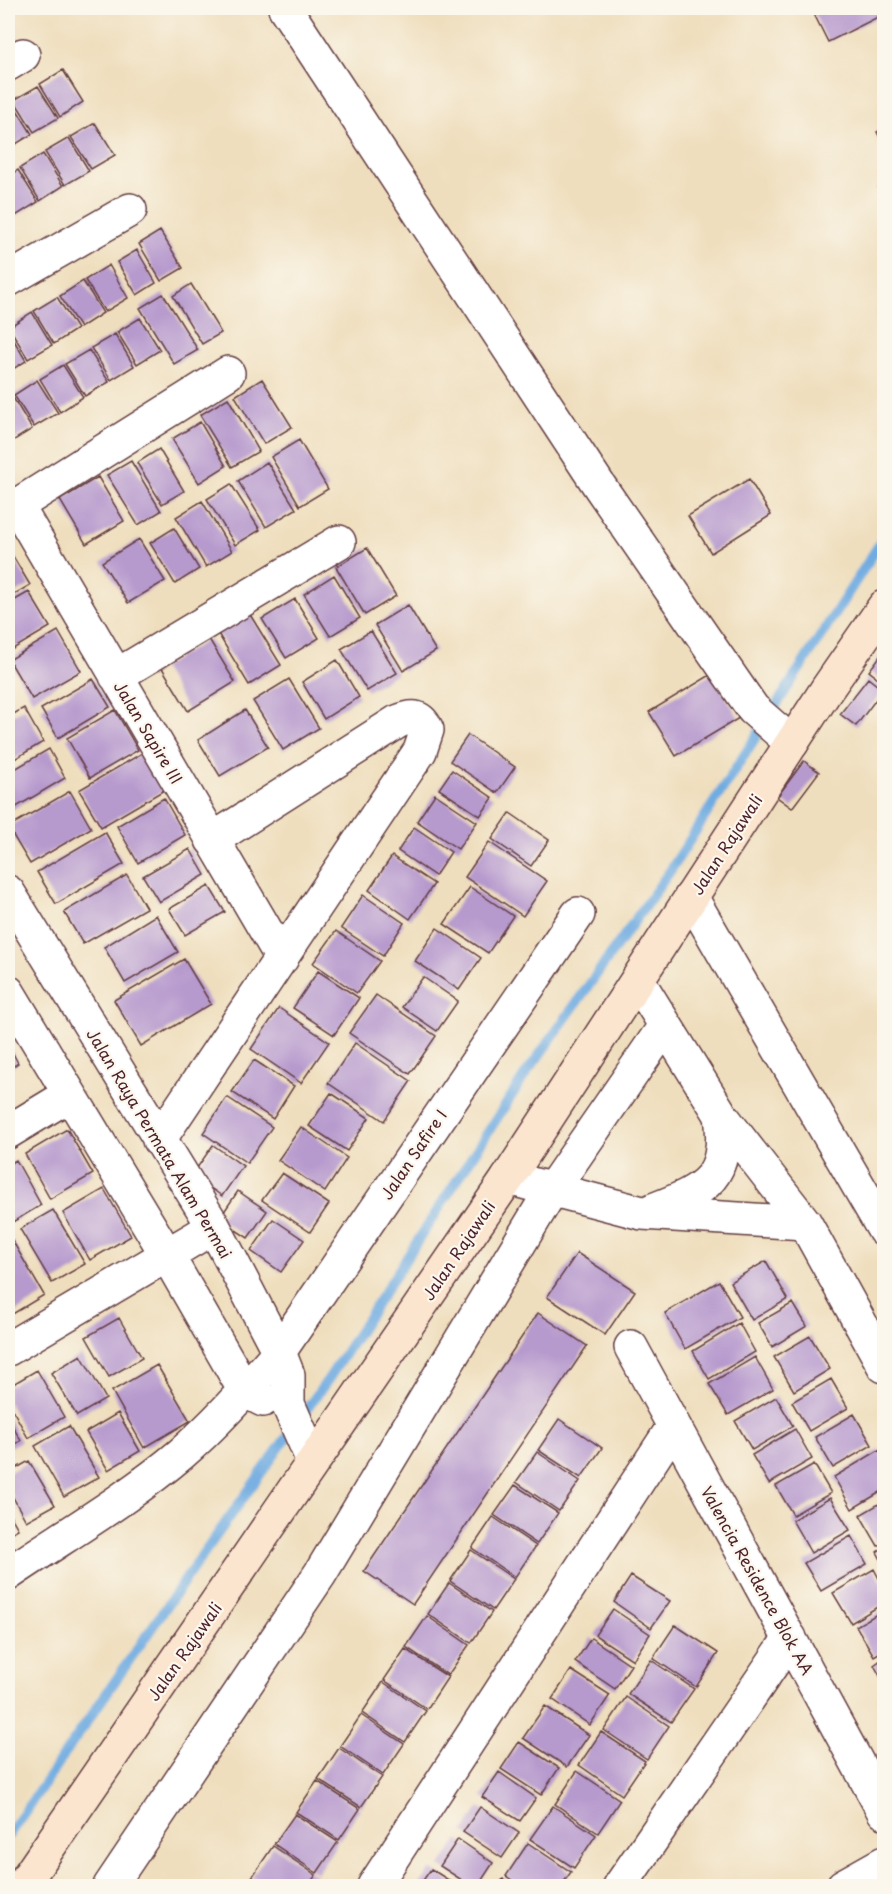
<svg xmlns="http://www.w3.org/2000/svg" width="892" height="1894" font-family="'Playpen Sans',sans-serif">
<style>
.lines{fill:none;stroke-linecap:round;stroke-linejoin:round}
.stream{stroke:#70ace1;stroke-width:10}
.building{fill:#b699cd}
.street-casing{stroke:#633c41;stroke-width:36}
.secondary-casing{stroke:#633c41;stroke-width:36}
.street{stroke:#fff;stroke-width:33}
.secondary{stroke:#fbe5cf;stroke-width:33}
.labels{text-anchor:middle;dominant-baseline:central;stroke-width:4.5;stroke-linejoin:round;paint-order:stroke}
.street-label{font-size:16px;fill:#4a1f2b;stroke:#fbf7ec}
</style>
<rect width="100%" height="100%" fill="#fbf7ec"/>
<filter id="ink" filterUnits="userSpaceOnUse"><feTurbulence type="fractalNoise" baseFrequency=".0167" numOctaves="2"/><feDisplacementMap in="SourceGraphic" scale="12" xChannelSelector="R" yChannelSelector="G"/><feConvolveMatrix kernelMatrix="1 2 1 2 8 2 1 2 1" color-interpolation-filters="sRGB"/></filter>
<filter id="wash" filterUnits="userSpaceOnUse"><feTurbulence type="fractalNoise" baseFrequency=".008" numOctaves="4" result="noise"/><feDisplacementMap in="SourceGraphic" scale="24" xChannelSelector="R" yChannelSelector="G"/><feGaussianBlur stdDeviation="1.35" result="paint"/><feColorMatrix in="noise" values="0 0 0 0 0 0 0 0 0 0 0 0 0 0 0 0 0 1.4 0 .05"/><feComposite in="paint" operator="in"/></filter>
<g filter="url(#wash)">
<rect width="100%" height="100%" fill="#efdebd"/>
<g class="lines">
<!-- stream -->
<path class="stream" d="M8,1836L189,1574L329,1378L523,1078L670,871L884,537"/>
</g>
<g id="blocks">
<!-- building -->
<path class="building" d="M811,8H884V14L828,42Z
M63,70L83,102L60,117L40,84Z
M38,86L58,118L34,132L14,100Z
M12,102L32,134L8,149V104Z
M95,123L115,155L91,169L71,137Z
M884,128V145L877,132Z
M69,138L89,171L65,185L45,152Z
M43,154L63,186L40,201L20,168Z
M18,170L38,202L14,217L8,205V176Z
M884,184V199L878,188Z
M160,231L183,268L161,281L139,244Z
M137,250L156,283L137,295L117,262Z
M109,265L128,298L105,312L85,280Z
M83,281L103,313L80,328L60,296Z
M191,284L221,333L202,344L173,296Z
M163,294L198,350L174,364L140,308Z
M57,297L77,329L54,344L34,311Z
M32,312L52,345L28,359L9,327Z
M140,318L160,350L137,364L117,332Z
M8,330L26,361L8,372Z
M115,334L134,366L111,380L91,348Z
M89,350L109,382L85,396L65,364Z
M63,365L83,397L60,412L40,379Z
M262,379L292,427L264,444L235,396Z
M37,380L58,413L34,427L14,395Z
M12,396L32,429L8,444V399Z
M228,398L259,451L232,467L200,415Z
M200,422L226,466L199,483L172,439Z
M299,440L328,489L300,506L271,457Z
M159,449L184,491L162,504L137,463Z
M131,461L161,511L138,525L107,475Z
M267,462L296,509L266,527L238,481Z
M98,477L124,521L86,544L60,500Z
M749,479L771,515L711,553L688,516Z
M231,484L260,530L235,545L207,499Z
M202,501L232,551L206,567L176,517Z
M174,528L199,569L175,584L150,543Z
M139,539L165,581L128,603L102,562Z
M8,548L30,585L8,598Z
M367,548L396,596L365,615L336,567Z
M334,575L360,618L330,636L304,594Z
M29,592L50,627L8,652V604Z
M295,599L319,638L286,658L262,619Z
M408,605L436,651L403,671L375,625Z
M249,613L281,665L249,685L217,632Z
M58,631L81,671L32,699L9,660Z
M371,631L397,673L367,691L341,649Z
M209,639L235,682L188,711L162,668Z
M884,651V672L879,679L869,671Z
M337,660L359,697L324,719L302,682Z
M712,674L739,718L676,756L649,712Z
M868,678L883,690L856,726L840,714Z
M93,679L110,707L58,738L41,709Z
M289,679L319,728L283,750L253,701Z
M24,708L43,742L8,763V717Z
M115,710L138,750L90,778L67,738Z
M245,710L268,747L220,776L198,740Z
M468,735L515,767L497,793L450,761Z
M49,749L65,778L8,812V773Z
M144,752L166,789L101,827L79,790Z
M804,761L819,772L792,808L777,797Z
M452,770L493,798L480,816L439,789Z
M70,791L91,828L30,864L8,827Z
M435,794L477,822L458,849L417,821Z
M164,798L185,835L138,863L117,826Z
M510,813L549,840L531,866L492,839Z
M414,827L451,852L435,876L398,851Z
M105,832L124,864L56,904L37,872Z
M489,842L547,881L523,916L465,877Z
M190,849L205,875L159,902L143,876Z
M392,856L434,884L410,919L369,890Z
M127,875L146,908L83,944L64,912Z
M209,886L225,912L185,935L169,909Z
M470,887L513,916L488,953L444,924Z
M363,895L404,923L383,956L341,928Z
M156,915L178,952L125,983L104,947Z
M437,928L481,958L459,990L415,961Z
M336,931L380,961L357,993L313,963Z
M184,959L211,1004L141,1046L114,1000Z
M318,971L359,998L334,1035L293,1008Z
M423,977L458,1001L437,1031L402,1007Z
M376,995L436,1036L410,1074L349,1033Z
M279,1008L329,1042L301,1083L251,1049Z
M355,1043L411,1081L384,1121L328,1083Z
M8,1044L18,1063L8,1070Z
M254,1060L294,1086L273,1119L232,1092Z
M331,1093L369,1118L347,1151L309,1126Z
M227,1097L272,1127L247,1163L203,1133Z
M301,1127L347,1158L325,1192L278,1160Z
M67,1129L93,1174L50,1199L25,1154Z
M213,1145L243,1166L222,1196L192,1175Z
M16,1160L41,1205L8,1225V1165Z
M282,1173L329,1204L310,1232L262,1200Z
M104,1189L131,1236L90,1260L63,1213Z
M238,1191L267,1211L248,1238L219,1219Z
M53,1210L85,1264L52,1283L20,1229Z
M273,1219L304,1240L281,1272L251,1251Z
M12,1240L44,1295L11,1315L8,1310V1243Z
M577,1253L635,1291L605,1335L547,1297Z
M766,1261L788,1299L752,1320L730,1282Z
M719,1281L740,1317L685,1349L665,1313Z
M793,1303L807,1326L772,1347L758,1323Z
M538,1313L587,1346L413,1604L364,1571Z
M119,1318L142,1358L109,1377L86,1337Z
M739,1323L755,1352L709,1379L693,1351Z
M810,1336L830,1369L794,1391L774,1357Z
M81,1355L106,1399L77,1416L51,1373Z
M755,1357L773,1389L728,1415L709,1384Z
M157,1365L190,1421L144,1448L112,1391Z
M37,1370L64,1417L28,1438L8,1401V1387Z
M831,1379L848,1408L809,1431L792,1402Z
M776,1397L793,1426L752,1450L735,1421Z
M118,1413L140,1451L108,1470L86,1432Z
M854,1414L872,1445L833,1468L815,1437Z
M8,1418L21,1441L8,1448Z
M559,1419L602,1448L581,1478L538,1450Z
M69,1426L99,1477L64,1497L35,1446Z
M795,1429L812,1459L769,1484L752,1455Z
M879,1450L884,1460V1490L852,1509L834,1477Z
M537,1452L580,1481L559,1511L516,1482Z
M29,1461L55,1505L26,1521L8,1488V1473Z
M814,1464L831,1493L793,1515L776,1486Z
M515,1485L558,1513L537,1544L494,1515Z
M830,1498L850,1530L811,1553L792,1520Z
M884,1501V1542L878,1546L860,1515Z
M8,1511L18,1529L8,1535Z
M493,1517L536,1546L515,1577L472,1548Z
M851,1536L867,1564L821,1591L804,1563Z
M884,1547V1565L877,1552Z
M471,1550L514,1579L493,1610L450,1581Z
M874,1569L884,1588V1603L851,1623L833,1593Z
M631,1576L670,1601L651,1628L614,1602Z
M449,1583L492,1612L471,1643L428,1614Z
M613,1609L650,1634L633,1660L595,1635Z
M884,1610V1650L874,1656L856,1626Z
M427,1616L469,1645L448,1675L406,1647Z
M675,1625L718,1653L696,1687L653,1658Z
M591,1638L631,1665L615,1689L575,1662Z
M405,1649L448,1677L427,1709L384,1680Z
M884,1658V1683L874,1665Z
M651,1660L694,1689L671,1722L628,1694Z
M571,1670L610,1695L590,1725L552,1699Z
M383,1682L426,1711L405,1742L362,1713Z
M626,1697L669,1726L647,1759L604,1730Z
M545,1706L589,1735L567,1767L523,1738Z
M361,1715L404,1744L383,1775L340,1746Z
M601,1732L645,1761L622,1795L579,1765Z
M519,1742L559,1768L541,1795L501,1769Z
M339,1748L382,1777L361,1807L318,1779Z
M577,1771L620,1800L598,1833L555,1804Z
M499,1772L536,1798L520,1821L482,1797Z
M317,1781L360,1809L339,1840L296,1812Z
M553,1806L596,1835L574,1868L530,1839Z
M480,1807L519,1833L502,1858L463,1832Z
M295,1814L338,1842L317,1873L274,1844Z
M458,1839L493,1863L478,1886H471L440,1866Z
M528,1843L571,1872L561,1886H521L506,1876Z
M273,1846L316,1875L308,1886H266L252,1877Z
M431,1869L458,1886H419Z
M251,1879L262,1886H246Z
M503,1879L515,1886H498Z"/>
</g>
</g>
<g filter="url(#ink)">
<use href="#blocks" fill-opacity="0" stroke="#633c41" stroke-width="1.5"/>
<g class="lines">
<defs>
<path id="street" d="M285,8L600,487L753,709L792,743
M8,64L23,55
M8,280L130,210
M17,506L282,958
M8,511L228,373
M116,676L339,542
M8,892L214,1227L279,1352L288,1375V1404L313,1461
M691,897L884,1230
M638,981L721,1115L805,1223L884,1366
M8,992L167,1255L245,1391L263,1400
M8,1132L69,1095
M159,1140L420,751L427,730C420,714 411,716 397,722L212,840
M508,1178L642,1213L805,1223
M653,1210C707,1189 729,1178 721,1115
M631,1347L884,1812
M8,1349L214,1227
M8,1574C64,1536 129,1498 181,1454C217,1423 248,1387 279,1352L578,914
M110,1886L320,1574L551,1191L665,1026
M374,1886L674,1426
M620,1886L790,1638
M843,1886L884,1863"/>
<path id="secondary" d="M22,1886L508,1178L827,689L884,607"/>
</defs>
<!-- street casing -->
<use href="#street" class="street-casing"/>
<!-- secondary casing -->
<use href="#secondary" class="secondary-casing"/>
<!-- street -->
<use href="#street" class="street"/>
<!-- secondary -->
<use href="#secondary" class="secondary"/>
</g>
</g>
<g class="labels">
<!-- street labels -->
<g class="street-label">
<text transform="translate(149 732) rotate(59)">Jalan Sapire III</text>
<text transform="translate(726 844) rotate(-57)">Jalan Rajawali</text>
<text transform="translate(160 1143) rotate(59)">Jalan Raya Permata Alam Permai</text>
<text transform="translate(413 1154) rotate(-56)">Jalan Safire I</text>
<text transform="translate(458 1250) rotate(-56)">Jalan Rajawali</text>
<text transform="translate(758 1580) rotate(61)">Valencia Residence Blok AA</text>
<text transform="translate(184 1651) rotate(-55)">Jalan Rajawali</text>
</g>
</g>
<!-- margin -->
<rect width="892" height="1894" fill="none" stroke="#fbf7ec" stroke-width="30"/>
</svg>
